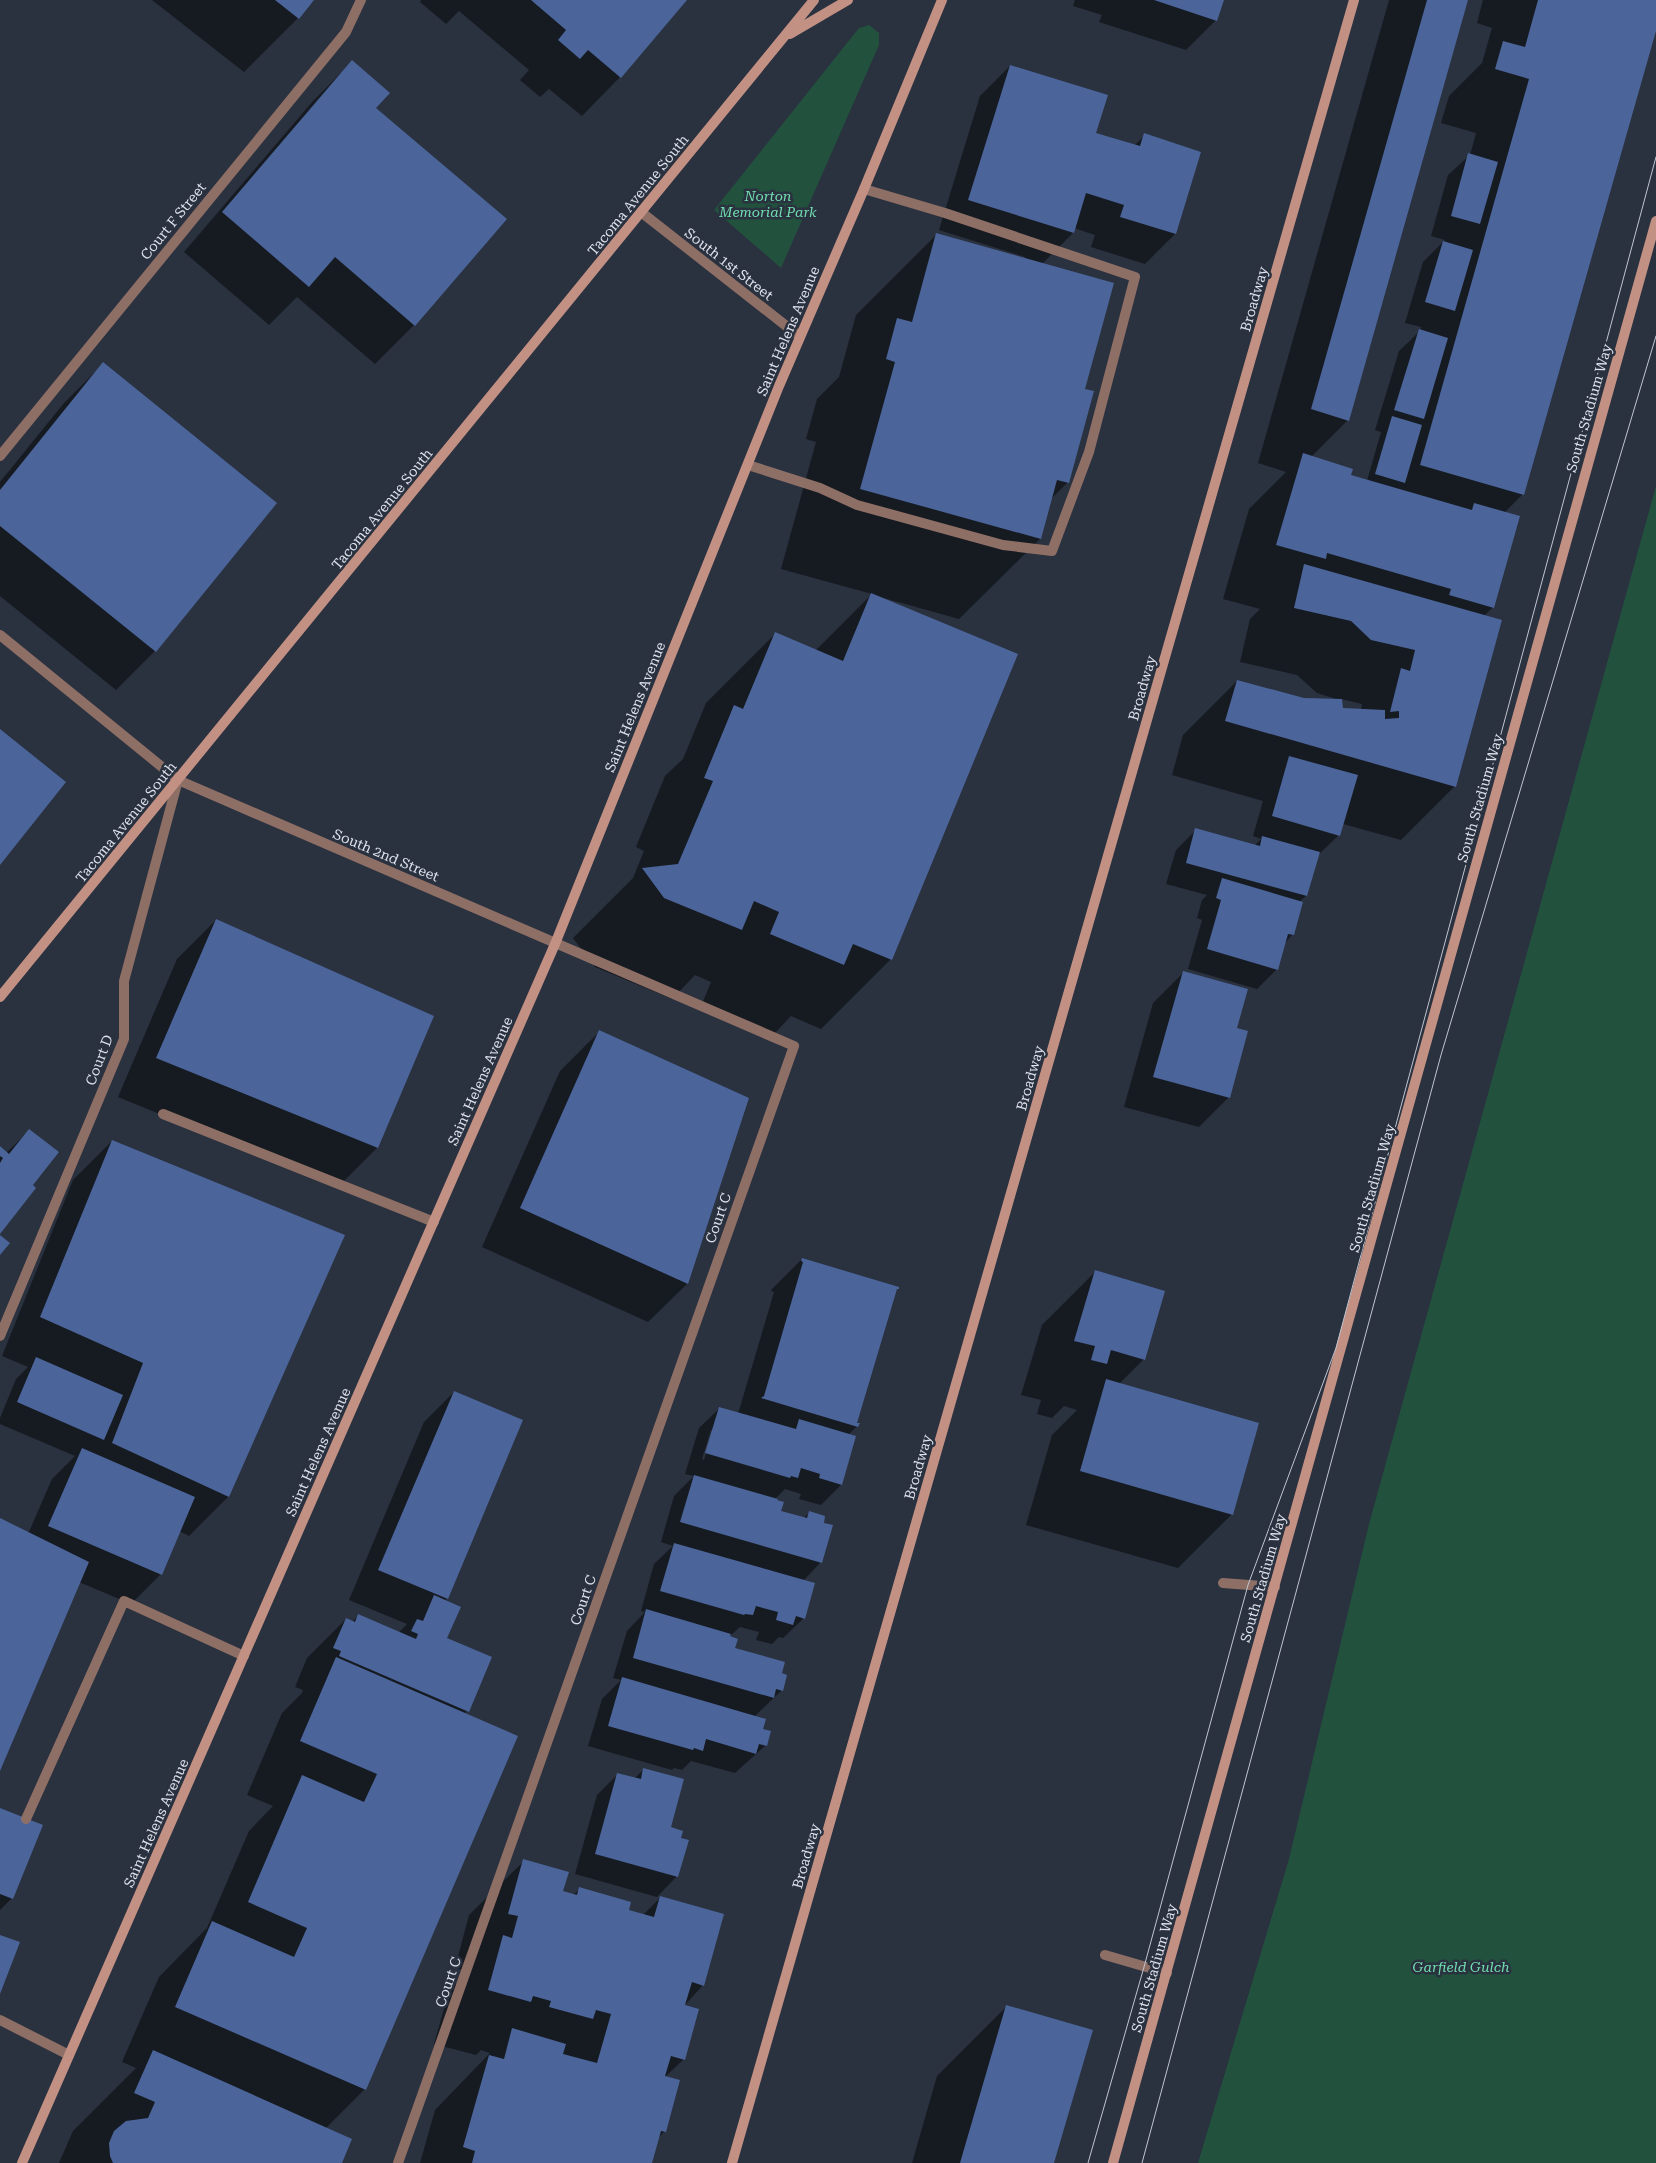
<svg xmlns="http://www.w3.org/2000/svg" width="1656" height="2163" font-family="'Roboto Serif',serif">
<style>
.green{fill:#22523e}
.shadow{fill:#0007;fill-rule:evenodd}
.building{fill:#4b659b}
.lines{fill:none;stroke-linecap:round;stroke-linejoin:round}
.lane{stroke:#8e6f66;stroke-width:10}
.street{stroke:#8e6f66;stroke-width:10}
.secondary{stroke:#c29184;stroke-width:10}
.tram{stroke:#c1c5d0;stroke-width:1}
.labels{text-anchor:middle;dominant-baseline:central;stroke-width:5;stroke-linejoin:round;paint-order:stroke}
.street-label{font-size:14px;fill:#dee2ec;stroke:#2a313f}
.park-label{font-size:14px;font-style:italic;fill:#71dfb0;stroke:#2a313f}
</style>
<rect width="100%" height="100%" fill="#2a313f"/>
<!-- green -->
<path class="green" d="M869,25L879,33V45L781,268L714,210L859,28Z
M1656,486V2163H1198L1289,1859L1369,1524Z"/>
<!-- shadow -->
<path class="shadow" d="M152,0H312L298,18L244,72Z
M421,0H686L620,77L582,116L549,89L540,97L520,80L529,70L459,11L446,24L420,2Z
M1075,0H1222L1216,20L1186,50L1099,22L1102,15L1073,6Z
M1389,0H1467L1348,420L1311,457L1349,476L1367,481L1381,432L1375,430L1399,351L1420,331L1421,327L1405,323L1423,262L1445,240L1431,236L1448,175L1470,155L1476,133L1441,123L1449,96L1482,63L1492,28L1477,23L1483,0H1656V26L1523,494L1504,513L1493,607L1484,616L1455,786L1401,840L1343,824L1339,835L1318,855L1306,896L1299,902L1293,934L1285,943L1277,969L1257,989L1188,969L1202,920L1197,918L1202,900L1207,895L1166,884L1176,850L1196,830L1254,846L1261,839L1253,836L1263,801L1172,775L1183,735L1237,681L1304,699L1339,700L1317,693L1297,675L1240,662L1250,619L1260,609L1223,599L1249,509L1286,472L1258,463ZM1341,699L1362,704L1361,710H1342Z
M352,62L375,108L414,325L375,364L297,297L269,325L184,252L313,101Z
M1010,66L1094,134L1134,146L1145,135L1175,234L1145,264L1091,247L1095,235L1074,228L1073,233L1042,264L1083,389L1093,392L1067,483L1050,500L1040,539L959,619L880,597L891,959L821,1029L791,1016L774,1034L702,1004L711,982L695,975L672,999L595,967L573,938L633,878L644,851L636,847L665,776L683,759L706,703L775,634L815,651L872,594L781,569L816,442L806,439L817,399L839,377L856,315L936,235L1025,259V257L939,230L980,96Z
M103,364L275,503L155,651L116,690L0,596V482L64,403Z
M216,920L377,1148L338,1187L118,1097L177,959Z
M1183,973L1236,1029L1229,1097L1199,1127L1124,1107L1153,1003Z
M599,1032L687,1284L648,1322L482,1247L560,1071Z
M29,1131L31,1186L0,1232V1148L6,1153Z
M112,1141L344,1236L228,1497L189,1536L179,1531L161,1574L131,1604L79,1582L0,1768V1520L28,1534L52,1479L75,1456L0,1424V1418L16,1379L28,1367L2,1356L73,1180Z
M802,1259L898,1288L894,1292L856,1424L857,1426L848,1435L841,1485L821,1505L799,1499L801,1494L785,1489L775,1499L779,1512L803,1519L809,1513L821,1562L803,1581L804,1618L783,1638L779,1637L772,1644L756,1640L759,1632L740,1627L731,1635H729L734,1649L786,1676L781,1691L754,1717L762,1729L766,1745L735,1773L691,1761L682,1770L674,1768L672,1770L588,1746L602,1699L621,1680L613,1678L627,1631L645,1612L641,1611L654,1564L673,1546L661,1542L674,1496L694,1476L685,1474L699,1428L720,1408L738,1414L774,1292L771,1291L772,1289ZM711,1430H713L704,1460L702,1459Z
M1096,1271L1144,1359L1119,1384L1232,1514L1178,1568L1026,1525L1052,1435L1077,1410L1064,1406L1052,1418L1037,1414L1041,1400L1021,1395L1042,1325Z
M454,1392L447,1598L444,1601L445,1638L491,1658L465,1714L365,2089L325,2129L340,2163H59L73,2131L136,2068L122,2062L159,1977L207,1928L249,1831L273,1806L247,1795L282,1713L302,1693L303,1690L295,1687L307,1658L346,1619L352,1622L358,1616L398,1633L407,1624L349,1600L424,1422Z
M644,1769L669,1828L677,1876L657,1897L575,1874L597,1795L617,1775L634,1779Z
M0,1809L12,1898L0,1910Z
M524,1861L561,1892L573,1895L580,1889L628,1911L643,1915L660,1898L703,1985L684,2006V2059L665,2077V2131L657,2139L650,2163H420L435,2110L490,2053L481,2050L476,2055L434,2044L449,1991L462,1978L465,1970L455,1968L469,1915Z
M1006,2007L1053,2163H912L937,2076Z"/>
<!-- building -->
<path class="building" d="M275,0H314L299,19Z
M531,0H687L621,78L588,50L580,59L558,40L566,30Z
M1154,0H1224L1217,21Z
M1427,0H1468L1349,421L1311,409Z
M1538,0H1656V31L1524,495L1420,465L1529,79L1495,69L1503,41L1525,47Z
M352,60L390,93L376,108L507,219L415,326L335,257L309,287L222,212Z
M1010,65L1108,95L1096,133L1140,146L1144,133L1201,152L1176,234L1120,217L1124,205L1086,193L1074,233L968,200Z
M1468,153L1498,162L1480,224L1451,216Z
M936,233L1114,283L1085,389L1094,391L1069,483L1057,480L1041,539L860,489L895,362L886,359L897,318L912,322Z
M1443,241L1473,250L1455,311L1425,302Z
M1419,329L1448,338L1424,419L1394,410Z
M103,362L277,503L156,652L0,526V490Z
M1392,416L1422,425L1405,483L1375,474Z
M1303,453L1353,469L1351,475L1472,510L1474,503L1520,516L1494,608L1449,595L1451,589L1327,553L1326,559L1276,545Z
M1304,564L1502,620L1456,787L1225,721L1237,680L1304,698L1342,699L1343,708L1385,710V719L1399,718V711L1390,712L1401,668L1410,671L1415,650L1371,640L1351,621L1294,608Z
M871,593L1018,654L892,960L853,944L844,965L770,934L779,912L754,901L742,930L664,898L642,868L678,864L713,781L704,778L734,705L743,709L775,632L843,661Z
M0,729L66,782L0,865Z
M1289,756L1358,775L1340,836L1272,816Z
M1195,828L1260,846L1262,836L1320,852L1307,896L1186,863Z
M1222,878L1303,902L1294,935L1288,934L1278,970L1207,949L1221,900L1216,898Z
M216,919L434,1016L378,1148L156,1058Z
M1183,971L1248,989L1237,1028L1248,1031L1230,1098L1153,1077Z
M599,1030L749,1098L688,1284L520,1208Z
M29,1129L59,1152L33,1185L36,1188L0,1234V1163L3,1158L0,1156V1146L9,1154Z
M112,1140L345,1235L229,1497L112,1443L143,1363L40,1317Z
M0,1235L10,1243L0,1255Z
M802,1258L899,1287V1289H897L857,1423H860L858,1427L761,1398L764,1396L803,1262L801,1261Z
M1095,1270L1165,1291L1145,1360L1111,1350L1107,1364L1091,1360L1095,1346L1074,1341Z
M36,1357L123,1395L104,1440L17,1402Z
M1106,1379L1259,1423L1233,1515L1080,1471Z
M454,1391L523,1420L448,1599L378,1570Z
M719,1407L796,1429L799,1419L856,1436L842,1485L819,1478L820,1474L801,1468L798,1478L791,1476L790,1478L705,1453Z
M82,1448L195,1497L162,1575L48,1526Z
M694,1475L778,1499L777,1500L784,1502L781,1511L807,1518L809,1511L825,1516L824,1523L833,1525L822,1563L680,1522Z
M0,1518L89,1562L0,1771Z
M674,1543L815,1583L805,1619L796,1616L793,1625L776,1620L778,1612L756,1606L753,1615L745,1614L744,1615L660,1591Z
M434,1595L461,1607L447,1638L492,1657L469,1712L339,1656L341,1651L333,1648L346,1618L355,1622L358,1614L416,1639L418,1634L411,1631L417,1619L423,1621Z
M646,1609L731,1634L730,1636L738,1639L735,1648L785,1662L782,1673L787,1675L783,1691L776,1689L774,1698L633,1658Z
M336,1657L518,1736L366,2090L175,2007L212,1921L294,1957L307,1928L248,1902L302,1775L364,1802L377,1774L300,1741Z
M622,1677L766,1719L763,1729L771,1731L767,1746L759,1744L756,1754L706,1739L703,1751L694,1748L693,1750L608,1726Z
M643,1768L684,1779L671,1827L683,1831L681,1838L689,1840L678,1877L595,1854L617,1773L641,1779Z
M0,1808L43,1825L13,1899L0,1894Z
M523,1859L569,1872L563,1891L577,1895L579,1887L631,1902L629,1910L654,1917L660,1896L724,1914L704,1986L692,1982L685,2005L699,2009L685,2060L671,2056L665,2076L680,2080L666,2132L661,2131L652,2163H472L475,2151L463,2147L489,2055L504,2059L512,2028L566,2044L563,2054L597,2063L611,2014L596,2010L593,2019L549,2007L551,2001L533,1996L531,2002L488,1990L503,1935L512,1938L518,1916L508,1914Z
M0,1935L20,1942L0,1994Z
M1006,2005L1093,2030L1054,2163H960Z
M153,2050L352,2139L342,2163H113L110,2156L109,2143L114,2131L126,2121L148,2118L155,2102L134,2093Z"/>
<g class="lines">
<!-- lane -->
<path class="lane" d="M748,465L820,488L857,505L1003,545L1052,551L1089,452L1135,277L945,213L864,189
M163,1114L434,1222
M1223,1583L1275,1587
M26,1819L124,1601L244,1656
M1105,1955L1167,1973
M0,2020L69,2055"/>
<!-- street -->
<path class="street" d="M641,212L799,336
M0,456L346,32L361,0
M0,635L178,780L794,1046L398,2163
M0,1336L124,1039V981L178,780"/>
<!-- secondary -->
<path class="secondary" d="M790,34L848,0
M0,997L814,0
M22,2163L555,944L779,386L864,189L942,0
M732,2163L1354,0
M1113,2163L1656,221"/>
<!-- tram -->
<path class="tram" d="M1088,2163L1144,1967L1248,1585L1336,1348L1656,157
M1142,2163L1441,1055L1656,336"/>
</g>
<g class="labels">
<!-- street labels -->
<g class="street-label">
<text transform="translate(638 195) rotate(-51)">Tacoma Avenue South</text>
<text transform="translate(173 221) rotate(-51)">Court F Street</text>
<text transform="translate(729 264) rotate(38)">South 1st Street</text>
<text transform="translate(1254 299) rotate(-74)">Broadway</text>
<text transform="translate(788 331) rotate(-67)">Saint Helens Avenue</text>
<text transform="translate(1589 408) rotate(-74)">South Stadium Way</text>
<text transform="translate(382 509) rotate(-51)">Tacoma Avenue South</text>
<text transform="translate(1142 688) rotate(-74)">Broadway</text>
<text transform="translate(635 707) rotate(-68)">Saint Helens Avenue</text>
<text transform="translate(1480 798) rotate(-74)">South Stadium Way</text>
<text transform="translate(126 822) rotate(-51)">Tacoma Avenue South</text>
<text transform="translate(386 855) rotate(23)">South 2nd Street</text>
<text transform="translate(99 1060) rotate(-69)">Court D</text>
<text transform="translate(1030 1078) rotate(-74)">Broadway</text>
<text transform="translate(480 1081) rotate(-66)">Saint Helens Avenue</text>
<text transform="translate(1372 1188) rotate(-74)">South Stadium Way</text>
<text transform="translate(718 1218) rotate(-71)">Court C</text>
<text transform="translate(318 1452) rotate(-66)">Saint Helens Avenue</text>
<text transform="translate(918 1467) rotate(-74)">Broadway</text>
<text transform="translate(1263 1578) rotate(-74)">South Stadium Way</text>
<text transform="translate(583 1600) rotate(-71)">Court C</text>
<text transform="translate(156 1823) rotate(-66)">Saint Helens Avenue</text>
<text transform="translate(806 1856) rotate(-74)">Broadway</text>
<text transform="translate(1154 1968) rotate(-74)">South Stadium Way</text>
<text transform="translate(448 1982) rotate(-71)">Court C</text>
</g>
<!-- park labels -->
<g class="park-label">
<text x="768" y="196">Norton<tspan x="768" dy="16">Memorial Park</tspan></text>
<text x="1461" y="1967">Garfield Gulch</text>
</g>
</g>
</svg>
